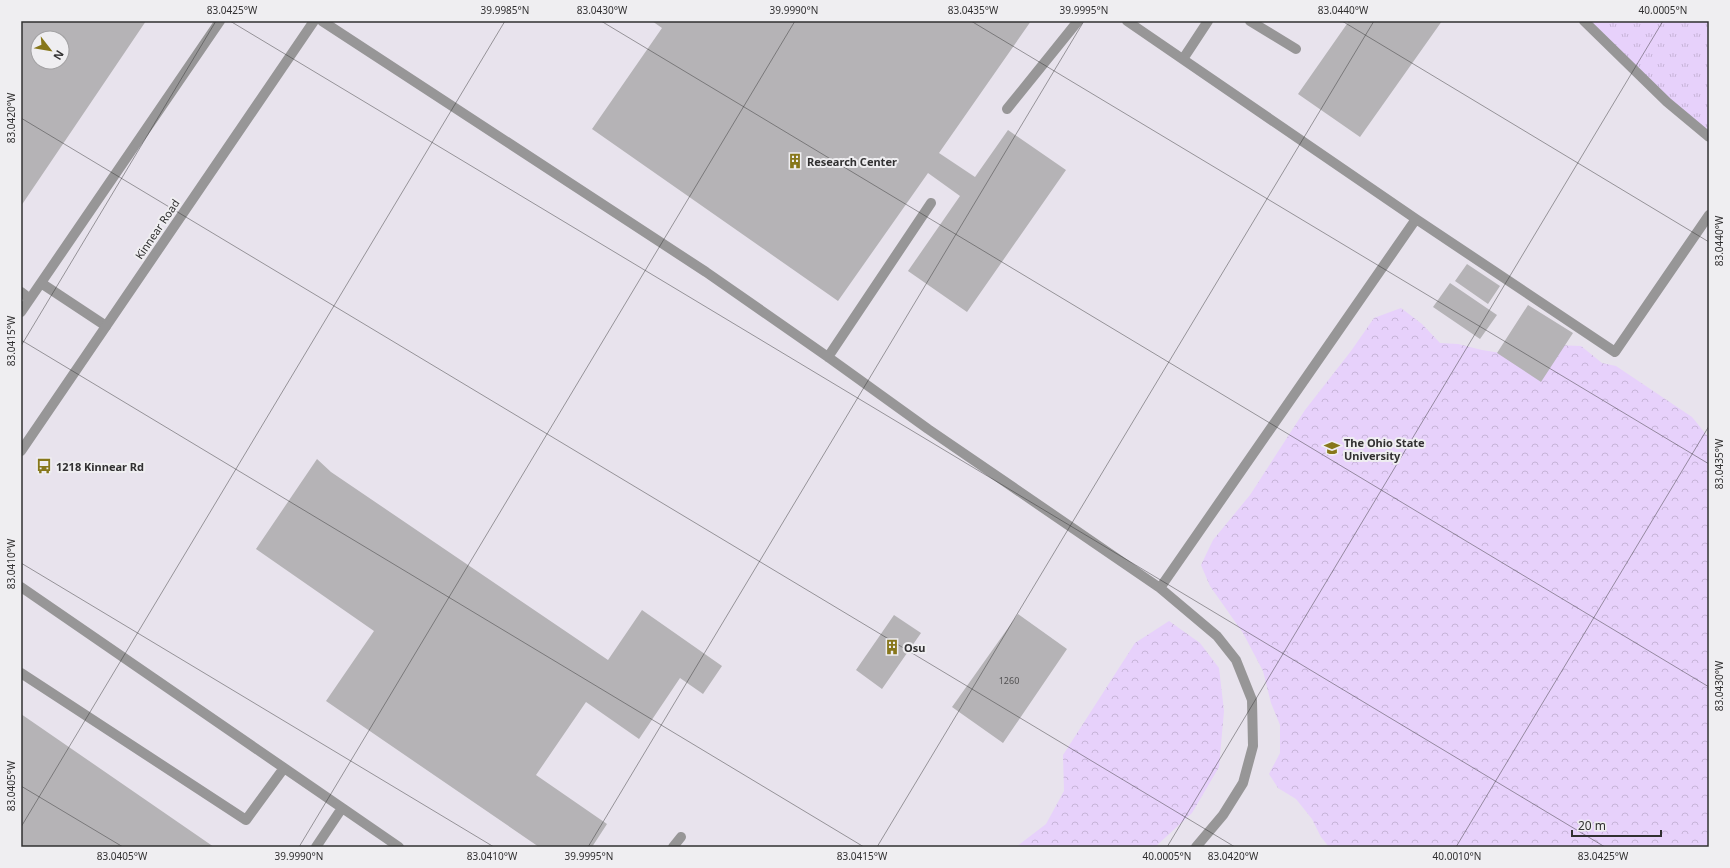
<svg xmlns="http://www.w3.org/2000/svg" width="1730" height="868" font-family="'Noto Sans',sans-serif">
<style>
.built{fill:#e8e3ed;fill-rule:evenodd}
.grass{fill:url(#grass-tufts)}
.forest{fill:url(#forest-crowns)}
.building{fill:#b5b3b6;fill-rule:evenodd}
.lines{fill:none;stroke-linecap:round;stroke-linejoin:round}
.service{stroke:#979697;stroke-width:10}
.minor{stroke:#979697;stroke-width:10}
.ticks{fill:none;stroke:#313031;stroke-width:1;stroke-opacity:0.45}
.labels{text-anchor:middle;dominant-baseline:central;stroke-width:4;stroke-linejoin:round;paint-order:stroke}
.number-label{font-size:9px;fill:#525152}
.poi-label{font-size:11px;font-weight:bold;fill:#313031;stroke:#efeef1;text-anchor:start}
.street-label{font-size:11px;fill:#313031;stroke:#efeef1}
.neatline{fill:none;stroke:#313031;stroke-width:1.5}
.ticks-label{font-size:10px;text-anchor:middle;fill:#313031}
</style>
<defs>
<pattern id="grass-tufts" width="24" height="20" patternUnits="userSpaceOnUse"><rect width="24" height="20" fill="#e7d1fb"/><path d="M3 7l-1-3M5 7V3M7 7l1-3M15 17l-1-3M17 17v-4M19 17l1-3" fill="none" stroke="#c7b4d8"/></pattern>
<pattern id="forest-crowns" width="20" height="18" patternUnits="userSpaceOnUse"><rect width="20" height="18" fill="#e7d1fb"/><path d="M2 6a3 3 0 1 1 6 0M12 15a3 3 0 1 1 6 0" fill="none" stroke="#c7b4d8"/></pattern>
</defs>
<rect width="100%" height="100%" fill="#efeef1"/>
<!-- built -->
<path class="built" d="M21,21H1709V847H21ZM38,38H62V62H38Z"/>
<!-- grass -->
<path class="grass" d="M1584,21H1709V137Z"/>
<!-- forest -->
<path class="forest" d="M1401,308L1422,324L1440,343L1458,344L1482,350L1520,356L1556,345L1581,346L1602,363L1616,366L1692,417L1709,438V847H1329L1321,837L1312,819L1296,799L1278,788L1269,774L1280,753V725L1271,703L1263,671L1243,633L1210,586L1201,565L1213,540L1250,495L1305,410L1351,351L1374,318Z
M1169,621L1200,643L1219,668L1224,711L1219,767L1192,813L1155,847H1016L1046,824L1064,791L1063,755L1135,643Z"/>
<!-- building -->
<path class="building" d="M21,21H146L21,206ZM38,38H62V62H38Z
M652,21H1031L939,153L975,177L1008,130L1066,170L967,312L908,271L960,196L928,173L838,301L592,129L662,28Z
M1349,21H1442L1360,137L1298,94Z
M1467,264L1500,286L1488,304L1455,281Z
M1450,283L1497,315L1480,339L1433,307Z
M1528,305L1573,333L1541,382L1497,353Z
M317,459L331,472L608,660L642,610L722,666L703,694L680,678L639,739L586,702L536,775L607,824L592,847H539L326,701L374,631L256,549Z
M1018,614L1067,649L1003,743L952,707Z
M894,615L921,633L882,689L856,670Z
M21,714L214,847H21Z"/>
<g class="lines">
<!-- service -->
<path class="service" d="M322,21L706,272L828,357L928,429L1160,588L1217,636L1236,660L1252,700L1253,746L1243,783L1223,815L1196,847
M1127,21L1416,219L1615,352L1709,215
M1250,21L1296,49
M1584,21L1667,102L1709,137
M1183,59L1208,21
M1007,109L1078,21
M41,283L106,326
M21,292L30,299
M21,312L220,21
M828,357L931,203
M21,587L399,847
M1160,588L1416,219
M21,673L246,820L284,768
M316,847L342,808
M673,847L681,837"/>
<!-- minor -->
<path class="minor" d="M21,451L314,21"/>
</g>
<!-- ticks -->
<path class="ticks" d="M230,21L1605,847M601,21L1709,687M971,21L1709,464M1342,21L1709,242M21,118L1235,847M21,340L864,847M21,346L216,21M21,563L494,847M21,786L123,847M21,827L505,21M299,847L795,21M588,847L1084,21M877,847L1374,21M1167,847L1663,21M1456,847L1709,426"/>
<!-- icons -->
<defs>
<symbol id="building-bare" viewBox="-9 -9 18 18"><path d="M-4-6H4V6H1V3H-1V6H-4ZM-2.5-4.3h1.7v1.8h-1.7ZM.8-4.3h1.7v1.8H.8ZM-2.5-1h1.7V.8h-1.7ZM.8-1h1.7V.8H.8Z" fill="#87771b" stroke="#efeef1" stroke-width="2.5" paint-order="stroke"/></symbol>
<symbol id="university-bare" viewBox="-9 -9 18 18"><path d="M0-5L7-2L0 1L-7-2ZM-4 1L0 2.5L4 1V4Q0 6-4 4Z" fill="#87771b" stroke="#efeef1" stroke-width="2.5" paint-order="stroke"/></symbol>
<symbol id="bus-bare" viewBox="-9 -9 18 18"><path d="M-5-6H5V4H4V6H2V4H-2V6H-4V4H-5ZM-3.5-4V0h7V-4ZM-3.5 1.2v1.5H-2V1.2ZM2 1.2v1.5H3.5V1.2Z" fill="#87771b" stroke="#efeef1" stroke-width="2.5" paint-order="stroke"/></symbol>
</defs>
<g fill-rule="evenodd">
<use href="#building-bare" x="784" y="150" width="22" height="22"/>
<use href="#university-bare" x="1321" y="437" width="22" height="22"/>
<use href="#bus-bare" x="33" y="455" width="22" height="22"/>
<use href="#building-bare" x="881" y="636" width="22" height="22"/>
</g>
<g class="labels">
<!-- number labels -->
<g class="number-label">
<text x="1009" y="680">1260</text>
</g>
<!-- poi labels -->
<g class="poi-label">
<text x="807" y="161">Research Center</text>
<text x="1344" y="442">The Ohio State<tspan x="1344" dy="13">University</tspan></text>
<text x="56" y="466">1218 Kinnear Rd</text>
<text x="904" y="647">Osu</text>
</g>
<!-- street labels -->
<g class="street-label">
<text transform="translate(157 229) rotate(-56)">Kinnear Road</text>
</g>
</g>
<!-- border -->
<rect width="1730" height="868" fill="none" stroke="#efeef1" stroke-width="44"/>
<!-- north arrow -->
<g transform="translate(50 50) rotate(121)"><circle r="19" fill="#efeef1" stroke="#a3a2a4"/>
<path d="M0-3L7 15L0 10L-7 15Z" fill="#87771b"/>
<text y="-6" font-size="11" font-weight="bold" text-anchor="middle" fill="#313031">N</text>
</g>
<!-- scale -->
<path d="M1572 830v6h89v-6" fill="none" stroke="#313031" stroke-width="2"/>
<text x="1578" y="830" font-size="12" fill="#313031" stroke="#efeef1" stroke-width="3" paint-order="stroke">20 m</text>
<rect x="22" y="22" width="1686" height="824" class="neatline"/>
<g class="ticks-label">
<text x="232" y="14">83.0425°W</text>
<text x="505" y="14">39.9985°N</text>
<text x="602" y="14">83.0430°W</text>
<text x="794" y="14">39.9990°N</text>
<text x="973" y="14">83.0435°W</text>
<text x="1084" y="14">39.9995°N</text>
<text x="1343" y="14">83.0440°W</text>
<text x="1663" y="14">40.0005°N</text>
<text transform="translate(11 118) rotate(-90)" y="4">83.0420°W</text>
<text transform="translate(1719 241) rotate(-90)" y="4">83.0440°W</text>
<text transform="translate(11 341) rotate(-90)" y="4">83.0415°W</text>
<text transform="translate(1719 464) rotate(-90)" y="4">83.0435°W</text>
<text transform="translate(11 564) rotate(-90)" y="4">83.0410°W</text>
<text transform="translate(1719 686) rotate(-90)" y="4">83.0430°W</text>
<text transform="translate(11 786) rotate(-90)" y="4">83.0405°W</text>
<text x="122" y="860">83.0405°W</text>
<text x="299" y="860">39.9990°N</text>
<text x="492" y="860">83.0410°W</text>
<text x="589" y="860">39.9995°N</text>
<text x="862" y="860">83.0415°W</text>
<text x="1167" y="860">40.0005°N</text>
<text x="1233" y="860">83.0420°W</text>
<text x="1457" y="860">40.0010°N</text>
<text x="1603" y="860">83.0425°W</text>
</g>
</svg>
